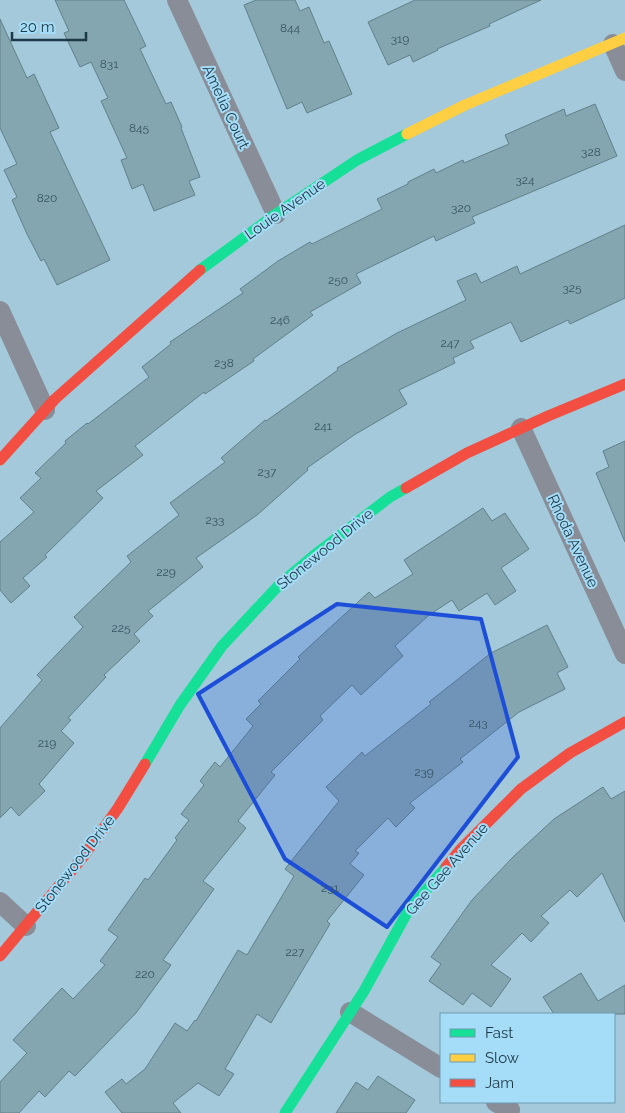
<svg xmlns="http://www.w3.org/2000/svg" width="625" height="1113" font-family="Raleway,sans-serif">
<style>
.building{fill:#84a6b1;stroke:#62808a}
.lines{fill:none;stroke-linecap:round;stroke-linejoin:round}
.street{stroke:#888d97;stroke-width:20}
.fast{stroke:#16e098;stroke-width:11}
.slow{stroke:#ffcf43;stroke-width:11}
.jam{stroke:#f24e42;stroke-width:11}
.marked{fill:#1d4ed8;fill-opacity:0.2;stroke:#1d4ed8;stroke-width:4;stroke-linejoin:round}
.labels{text-anchor:middle;dominant-baseline:central;stroke-width:4;stroke-linejoin:round;paint-order:stroke}
.number-label{font-size:12px;fill:#365462}
.street-label{font-size:15px;fill:#1c3947;stroke:#a5dcf7}
</style>
<rect width="100%" height="100%" fill="#a3c9db"/>
<!-- building -->
<path class="building" d="M55,0H124L146,46L140,49L166,104L171,102L182,127L181,128L200,177L189,181L195,195L154,211L143,184L132,189L121,160L127,158L101,101L108,98L91,62L80,67L64,33L69,31Z
M256,0H295L300,11L309,7L324,43L329,41L352,94L307,113L302,102L287,109L244,5Z
M415,0H541L489,24L490,26L437,49L438,50L413,62L410,55L388,65L368,22Z
M0,19L27,78L34,74L59,128L50,132L110,260L57,285L44,259L41,261L27,234L12,200L17,197L4,170L17,164L0,128Z
M595,104L617,156L472,217L475,223L436,241L434,236L356,274L361,283L310,312L313,315L253,359L254,361L205,394L204,392L135,446L143,455L96,491L103,498L45,555L47,557L23,578L30,586L11,603L0,590V542L34,512L20,498L41,478L35,473L66,443L65,441L87,423L88,424L149,377L142,367L171,344L170,342L243,293L240,289L278,261L310,242L312,244L382,209L377,199L408,184V182L434,169L436,173L463,160L464,163L509,144L505,135L564,109L566,116Z
M625,225V298L570,324L568,320L521,342L511,322L470,341L474,348L453,358L455,363L399,390L407,404L354,435L307,468L308,470L257,515L196,558L203,567L148,611L153,616L134,634L140,641L104,675L106,677L68,718L71,720L61,731L74,743L39,784L45,791L19,816L11,807L0,818V728L42,680L37,675L83,627L74,617L131,562L127,556L179,515L170,503L225,462L221,458L265,420L266,421L338,370L337,368L397,333L466,300L457,281L476,273L481,283L517,266L520,274Z
M625,441V542L596,473L609,467L603,451Z
M483,508L492,521L505,513L529,549L501,568L516,591L495,605L487,593L459,611L452,600L429,615L395,646L403,656L361,695L352,685L320,716L323,720L271,772L275,775L238,821L246,828L203,881L214,889L163,960L171,965L136,1013L75,1076L69,1071L45,1097L39,1091L19,1113H0V1082L27,1053L13,1040L62,988L73,999L105,965L100,961L118,937L108,930L145,878L148,880L177,840L175,838L189,820L181,814L204,785L200,781L215,762L220,767L253,726L246,719L261,704L258,701L300,659L298,657L369,592L375,598L413,574L404,560Z
M547,625L568,667L557,673L565,689L519,712L460,759L463,762L410,803L415,808L396,827L388,818L355,851L359,853L350,864L364,875L327,921L330,924L271,1023L257,1014L225,1069L234,1074L219,1096L198,1083L173,1103L181,1113H122L105,1092L122,1079L126,1084L145,1069L175,1023L187,1031L195,1020L196,1021L238,950L247,955L294,876L285,869L339,801L326,787L362,752L365,756L431,704L429,702L491,653Z
M603,787L611,799L625,791V922L602,873L577,897L570,890L541,916L549,923L531,942L522,933L491,965L511,979L491,1007L472,993L463,1005L429,981L441,964L431,957L472,900L513,857L554,819Z
M581,973L598,1001L625,985V1014H554L543,997Z
M378,1076L415,1100L406,1113H336L356,1082L368,1090Z"/>
<g class="lines">
<!-- street -->
<path class="street" d="M177,0L276,214
M613,44L625,71
M0,311L45,410
M521,428L625,654
M0,902L26,926
M350,1012L441,1068
M496,1102L510,1110"/>
<!-- fast -->
<path class="fast" d="M200,270L276,214L357,160L407,134
M145,764L180,705L222,646L280,584L317,553L390,497L406,488
M285,1113L364,991L408,911L446,867"/>
<!-- slow -->
<path class="slow" d="M407,134L465,105L625,38"/>
<!-- jam -->
<path class="jam" d="M0,460L55,399L200,270
M406,488L467,453L548,416L625,384
M446,867L460,850L521,789L570,753L625,722
M0,956L83,857L118,808L145,764"/>
</g>
<!-- marked area -->
<path class="marked" d="M337,604L481,619L518,757L387,927L285,859L198,694Z"/>
<g class="labels">
<!-- number labels -->
<g class="number-label">
<text x="290" y="28">844</text>
<text x="400" y="39">319</text>
<text x="109" y="64">831</text>
<text x="139" y="128">845</text>
<text x="591" y="152">328</text>
<text x="525" y="180">324</text>
<text x="47" y="198">820</text>
<text x="461" y="208">320</text>
<text x="338" y="280">250</text>
<text x="572" y="288">325</text>
<text x="280" y="320">246</text>
<text x="450" y="343">247</text>
<text x="224" y="363">238</text>
<text x="323" y="426">241</text>
<text x="267" y="472">237</text>
<text x="215" y="520">233</text>
<text x="166" y="572">229</text>
<text x="121" y="628">225</text>
<text x="478" y="723">243</text>
<text x="47" y="743">219</text>
<text x="424" y="772">239</text>
<text x="330" y="888">231</text>
<text x="295" y="952">227</text>
<text x="145" y="974">220</text>
</g>
<!-- street labels -->
<g class="street-label">
<text transform="translate(226 107) rotate(65)">Amelia Court</text>
<text transform="translate(285 209) rotate(-35)">Louie Avenue</text>
<text transform="translate(573 541) rotate(65)">Rhoda Avenue</text>
<text transform="translate(325 549) rotate(-39)">Stonewood Drive</text>
<text transform="translate(75 864) rotate(-52)">Stonewood Drive</text>
<text transform="translate(447 869) rotate(-49)">Gee Gee Avenue</text>
</g>
</g>
<!-- legend -->
<rect x="440" y="1013" width="175" height="90" fill="#a5dcf7" stroke="#6e9bb1"/>
<rect x="450" y="1029" width="25" height="8" fill="#16e098" stroke="#6e9bb1"/>
<text x="485" y="1038" font-size="15" fill="#1c3947">Fast</text>
<rect x="450" y="1054" width="25" height="8" fill="#ffcf43" stroke="#6e9bb1"/>
<text x="485" y="1063" font-size="15" fill="#1c3947">Slow</text>
<rect x="450" y="1079" width="25" height="8" fill="#f24e42" stroke="#6e9bb1"/>
<text x="485" y="1088" font-size="15" fill="#1c3947">Jam</text>
<!-- scale -->
<path d="M12 32v8h74v-8" fill="none" stroke="#1c3947" stroke-width="2.5"/>
<text x="20" y="32" font-size="15" fill="#1c3947" stroke="#a5dcf7" stroke-width="4" paint-order="stroke">20 m</text>
</svg>
